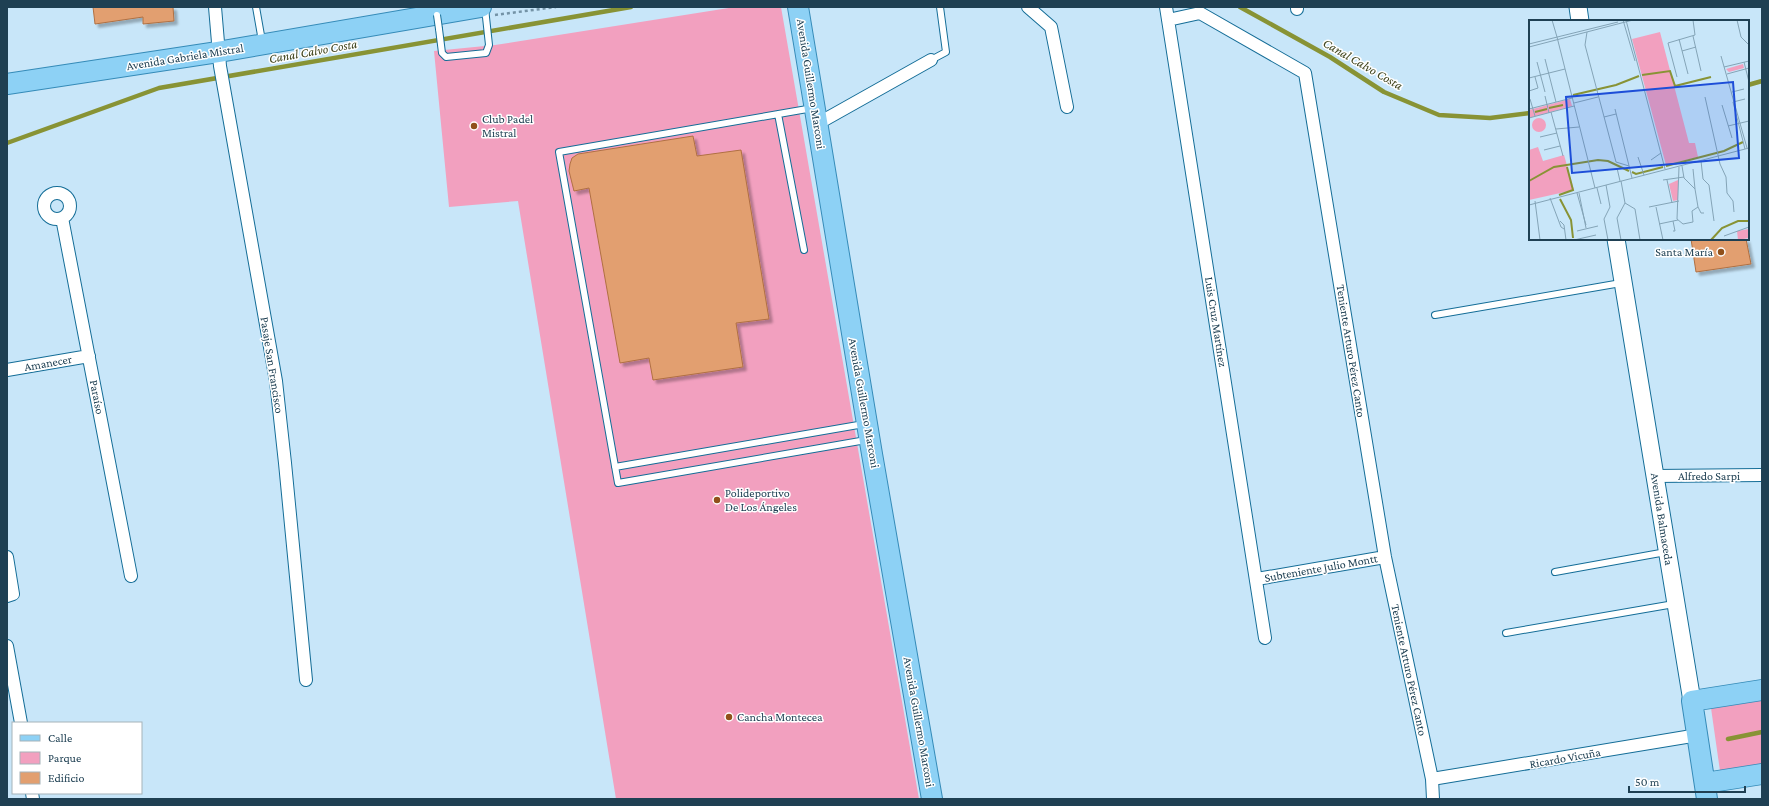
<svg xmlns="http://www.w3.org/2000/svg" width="1769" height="806" font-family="'Crimson Pro',serif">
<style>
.green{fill:#f2a0bf}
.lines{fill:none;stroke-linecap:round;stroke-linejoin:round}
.stream{stroke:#889335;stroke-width:4.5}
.building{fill:#e29f6f;stroke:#b07042;filter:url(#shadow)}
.service-casing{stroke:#146d97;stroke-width:8}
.minor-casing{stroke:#146d97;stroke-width:14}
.secondary-casing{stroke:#146d97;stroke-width:19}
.primary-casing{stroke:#358bb8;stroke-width:22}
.path{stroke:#7493a6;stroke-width:2.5;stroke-dasharray:3 3;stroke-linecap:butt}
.service{stroke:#fff;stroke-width:6}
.minor{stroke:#fff;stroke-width:12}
.secondary{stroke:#fff;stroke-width:17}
.primary{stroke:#8dd1f5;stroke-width:20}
.service-bridge-casing{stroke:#146d97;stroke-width:8;stroke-linecap:butt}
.service-bridge{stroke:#fff;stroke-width:6}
.poi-dot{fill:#90501a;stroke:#fff;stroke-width:1.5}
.labels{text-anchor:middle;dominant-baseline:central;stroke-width:3;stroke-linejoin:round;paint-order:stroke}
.street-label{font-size:12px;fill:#1f4053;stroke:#fff}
.poi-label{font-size:12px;fill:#1f4053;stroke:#fff;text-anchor:start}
.water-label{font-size:13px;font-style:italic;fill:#41461f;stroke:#fff}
.inset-river{fill:none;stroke:#889335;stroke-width:2}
.inset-road{fill:none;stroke:#84a4b7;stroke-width:1}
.view{fill:#1d4ed8;fill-opacity:0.15;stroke:#1d4ed8;stroke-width:2}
.inset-edge{fill:none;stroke:#1f4053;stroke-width:2}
</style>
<defs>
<filter id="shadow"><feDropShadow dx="3.5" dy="3.5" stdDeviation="1" flood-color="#0004"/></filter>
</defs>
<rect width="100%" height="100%" fill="#c8e6f9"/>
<!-- green -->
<path class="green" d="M735,7H781L919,799H616L518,201L449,207L434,51L495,45Z
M1762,692V771L1721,778L1710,701Z"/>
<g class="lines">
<!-- stream -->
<path class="stream" d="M1240,7L1330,57L1384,92L1439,115L1490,118L1530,113
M1748,85L1762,81
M7,143L159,88L631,7
M1728,739L1762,732"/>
</g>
<!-- building -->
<path class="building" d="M93,7H173L174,21L143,24V17L95,24Z
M693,136L697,156L741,150L769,319L736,323L743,367L653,380L649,358L620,363L589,188L574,191L569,171L570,164L572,158L578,154Z
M1691,239H1746L1751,264L1696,272Z"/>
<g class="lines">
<defs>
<path id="service" d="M256,7L262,41
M439,29L442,53L446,57L486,53L489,45L485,8
M931,60L946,52L940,7
M813,108L559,152L618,483L866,440
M778,114L804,250
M1435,315L1621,283
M615,467L864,424
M1555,572L1666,552
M1506,633L1674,604"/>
<path id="minor" d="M215,7L220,66L276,381L285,463L306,680
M1028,7L1051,27L1067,107
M1166,7L1265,638
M1297,7V9
M1168,20L1200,13L1305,73L1385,557L1432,779L1433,799
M817,124L931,60
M44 206a13 13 0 1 1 26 0a13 13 0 1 1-26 0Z
M62,218L131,576
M7,370L89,356
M1655,476L1762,475
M7,557L13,594L7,596
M1257,579L1385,557
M7,646L21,723
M1432,779L1698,735
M32,793L33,799"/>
<path id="secondary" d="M1578,7L1580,21
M1616,239L1692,701"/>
<path id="primary" d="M798,7L872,454L932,799
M7,84L218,52L481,7
M1705,783L1762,774
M1707,799L1692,701L1762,690"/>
</defs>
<!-- service casing -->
<use href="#service" class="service-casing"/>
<!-- minor casing -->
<use href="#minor" class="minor-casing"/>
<!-- secondary casing -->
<use href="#secondary" class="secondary-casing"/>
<!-- primary casing -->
<use href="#primary" class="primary-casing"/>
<!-- path -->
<path class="path" d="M495,15L556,7"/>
<!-- service -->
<use href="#service" class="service"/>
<!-- minor -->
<use href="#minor" class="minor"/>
<!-- secondary -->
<use href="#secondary" class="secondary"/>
<!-- primary -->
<use href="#primary" class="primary"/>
<defs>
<path id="service-bridge" d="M437,15L439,29"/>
</defs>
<!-- service-bridge casing -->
<use href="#service-bridge" class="service-bridge-casing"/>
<!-- service-bridge -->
<use href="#service-bridge" class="service-bridge"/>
</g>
<!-- markers -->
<g class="poi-dot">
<circle cx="474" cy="126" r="4"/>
<circle cx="1721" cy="252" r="4"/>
<circle cx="717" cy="500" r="4"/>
<circle cx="729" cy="717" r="4"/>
</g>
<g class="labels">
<!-- street labels -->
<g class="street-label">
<text transform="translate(185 57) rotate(-9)">Avenida Gabriela Mistral</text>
<text transform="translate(811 84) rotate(81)">Avenida Guillermo Marconi</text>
<text transform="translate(1216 322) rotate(81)">Luis Cruz Martínez</text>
<text transform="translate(1351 351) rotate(81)">Teniente Arturo Pérez Canto</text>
<text transform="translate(48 363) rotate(-10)">Amanecer</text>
<text transform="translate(272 365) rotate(81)">Pasaje San Francisco</text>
<text transform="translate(97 397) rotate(79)">Paraíso</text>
<text transform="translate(864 403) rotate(80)">Avenida Guillermo Marconi</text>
<text x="1709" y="476">Alfredo Sarpi</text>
<text transform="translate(1662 519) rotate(81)">Avenida Balmaceda</text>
<text transform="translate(1321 568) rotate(-10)">Subteniente Julio Montt</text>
<text transform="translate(1409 670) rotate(78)">Teniente Arturo Pérez Canto</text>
<text transform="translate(919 722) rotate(80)">Avenida Guillermo Marconi</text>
<text transform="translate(1565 758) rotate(-10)">Ricardo Vicuña</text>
</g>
<!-- poi labels -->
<g class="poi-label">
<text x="482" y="119">Club Padel<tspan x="482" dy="14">Mistral</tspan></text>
<text x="1713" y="252" text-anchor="end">Santa María</text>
<text x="725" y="493">Polideportivo<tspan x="725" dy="14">De Los Ángeles</tspan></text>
<text x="737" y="717">Cancha Montecea</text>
</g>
<!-- water labels -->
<g class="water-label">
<text transform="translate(313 51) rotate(-10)">Canal Calvo Costa</text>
<text transform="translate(1363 64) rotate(30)">Canal Calvo Costa</text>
</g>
</g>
<!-- overview -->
<g transform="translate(1529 20)">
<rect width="220" height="220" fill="#c8e6f9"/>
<path d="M131,12L160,123H166L169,137L137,145L103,19ZM214,44L215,48L200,52L197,49ZM41,79L43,86L0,98V90ZM3 105a7 7 0 1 1 14 0a7 7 0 1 1-14 0ZM9,127L14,141L35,135L45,170L0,180V130ZM149,160V180L144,181L140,164ZM220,209V218L209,220L208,211Z" fill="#f2a0bf"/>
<path class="inset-river" d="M113,55L141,51L146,66L182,57M44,75L87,65L110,56M20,88L34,85M6,92L18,89M137,146L195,131L214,122M103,152L107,154L134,147M0,161L25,147L69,140L79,141L100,151M30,175L44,170L38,147M31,179L42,200L44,218M182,220L193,208L209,201H220"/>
<path class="inset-road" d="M23,0L28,17M94,0L106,41M97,0L136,149M208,0L212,17L220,25M58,12L56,25L87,142L100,146M164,16L172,51M28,17L66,168M150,19L159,54M0,24L89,2M0,27L104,0M153,31L167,27M192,36L218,128M16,39L27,82M8,42L16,72M215,42L220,62M195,47L220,41M198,54L220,48M148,57L139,23L166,15L164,0M0,58L36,49M0,71L9,68L6,57M203,72L215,69M16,76L20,93M176,77L191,144L197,157L198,173L204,181L205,192M1,79L6,96M216,79L204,82L216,129M45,83L69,77M193,85L203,118M0,89L43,78M86,89L103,158M22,92L34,136M75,97L87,94M0,98L45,86M199,106L220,101M27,109L50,107M11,117L28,113M15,130L31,126M109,137L115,155M122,140L132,133M172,141L174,159L180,165L185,201M153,146L155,158L166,169L169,187L172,193H175M150,147L148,199L154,204L164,202L163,191L169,187M88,148L91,161M164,149L166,169M134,160L155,157M138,160L143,183M92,161L96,183L106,189L111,220M77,165L81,187L75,199L79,220M68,168L72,184M48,173L57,205M50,173L57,208M21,178L32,207L35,209M6,181L11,220M0,185L220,128M120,187L150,181M127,187L134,220M31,201L35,205L37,220M130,204L149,200M48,211L69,206M144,211H146L144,201M195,216L220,207M45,220L67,215M92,220L88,198L96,183"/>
<path class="view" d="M204,62L210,138L43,153L37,77Z"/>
<rect width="220" height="220" class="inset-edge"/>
</g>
<!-- border -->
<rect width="1769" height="806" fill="none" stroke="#1f4053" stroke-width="16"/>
<!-- legend -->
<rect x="12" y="722" width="130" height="72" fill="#ffffff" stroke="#a5b3ba"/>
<rect x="20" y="735" width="20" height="6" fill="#8dd1f5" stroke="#a5b3ba"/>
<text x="48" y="742" font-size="12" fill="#1f4053">Calle</text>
<rect x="20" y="752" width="20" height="12" fill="#f2a0bf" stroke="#a5b3ba"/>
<text x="48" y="762" font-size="12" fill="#1f4053">Parque</text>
<rect x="20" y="772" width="20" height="12" fill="#e29f6f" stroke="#a5b3ba"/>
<text x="48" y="782" font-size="12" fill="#1f4053">Edificio</text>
<!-- scale -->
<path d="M1629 786v6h116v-6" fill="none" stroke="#1f4053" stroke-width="2"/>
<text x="1635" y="786" font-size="12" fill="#1f4053" stroke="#ffffff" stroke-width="3" paint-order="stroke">50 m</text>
</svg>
